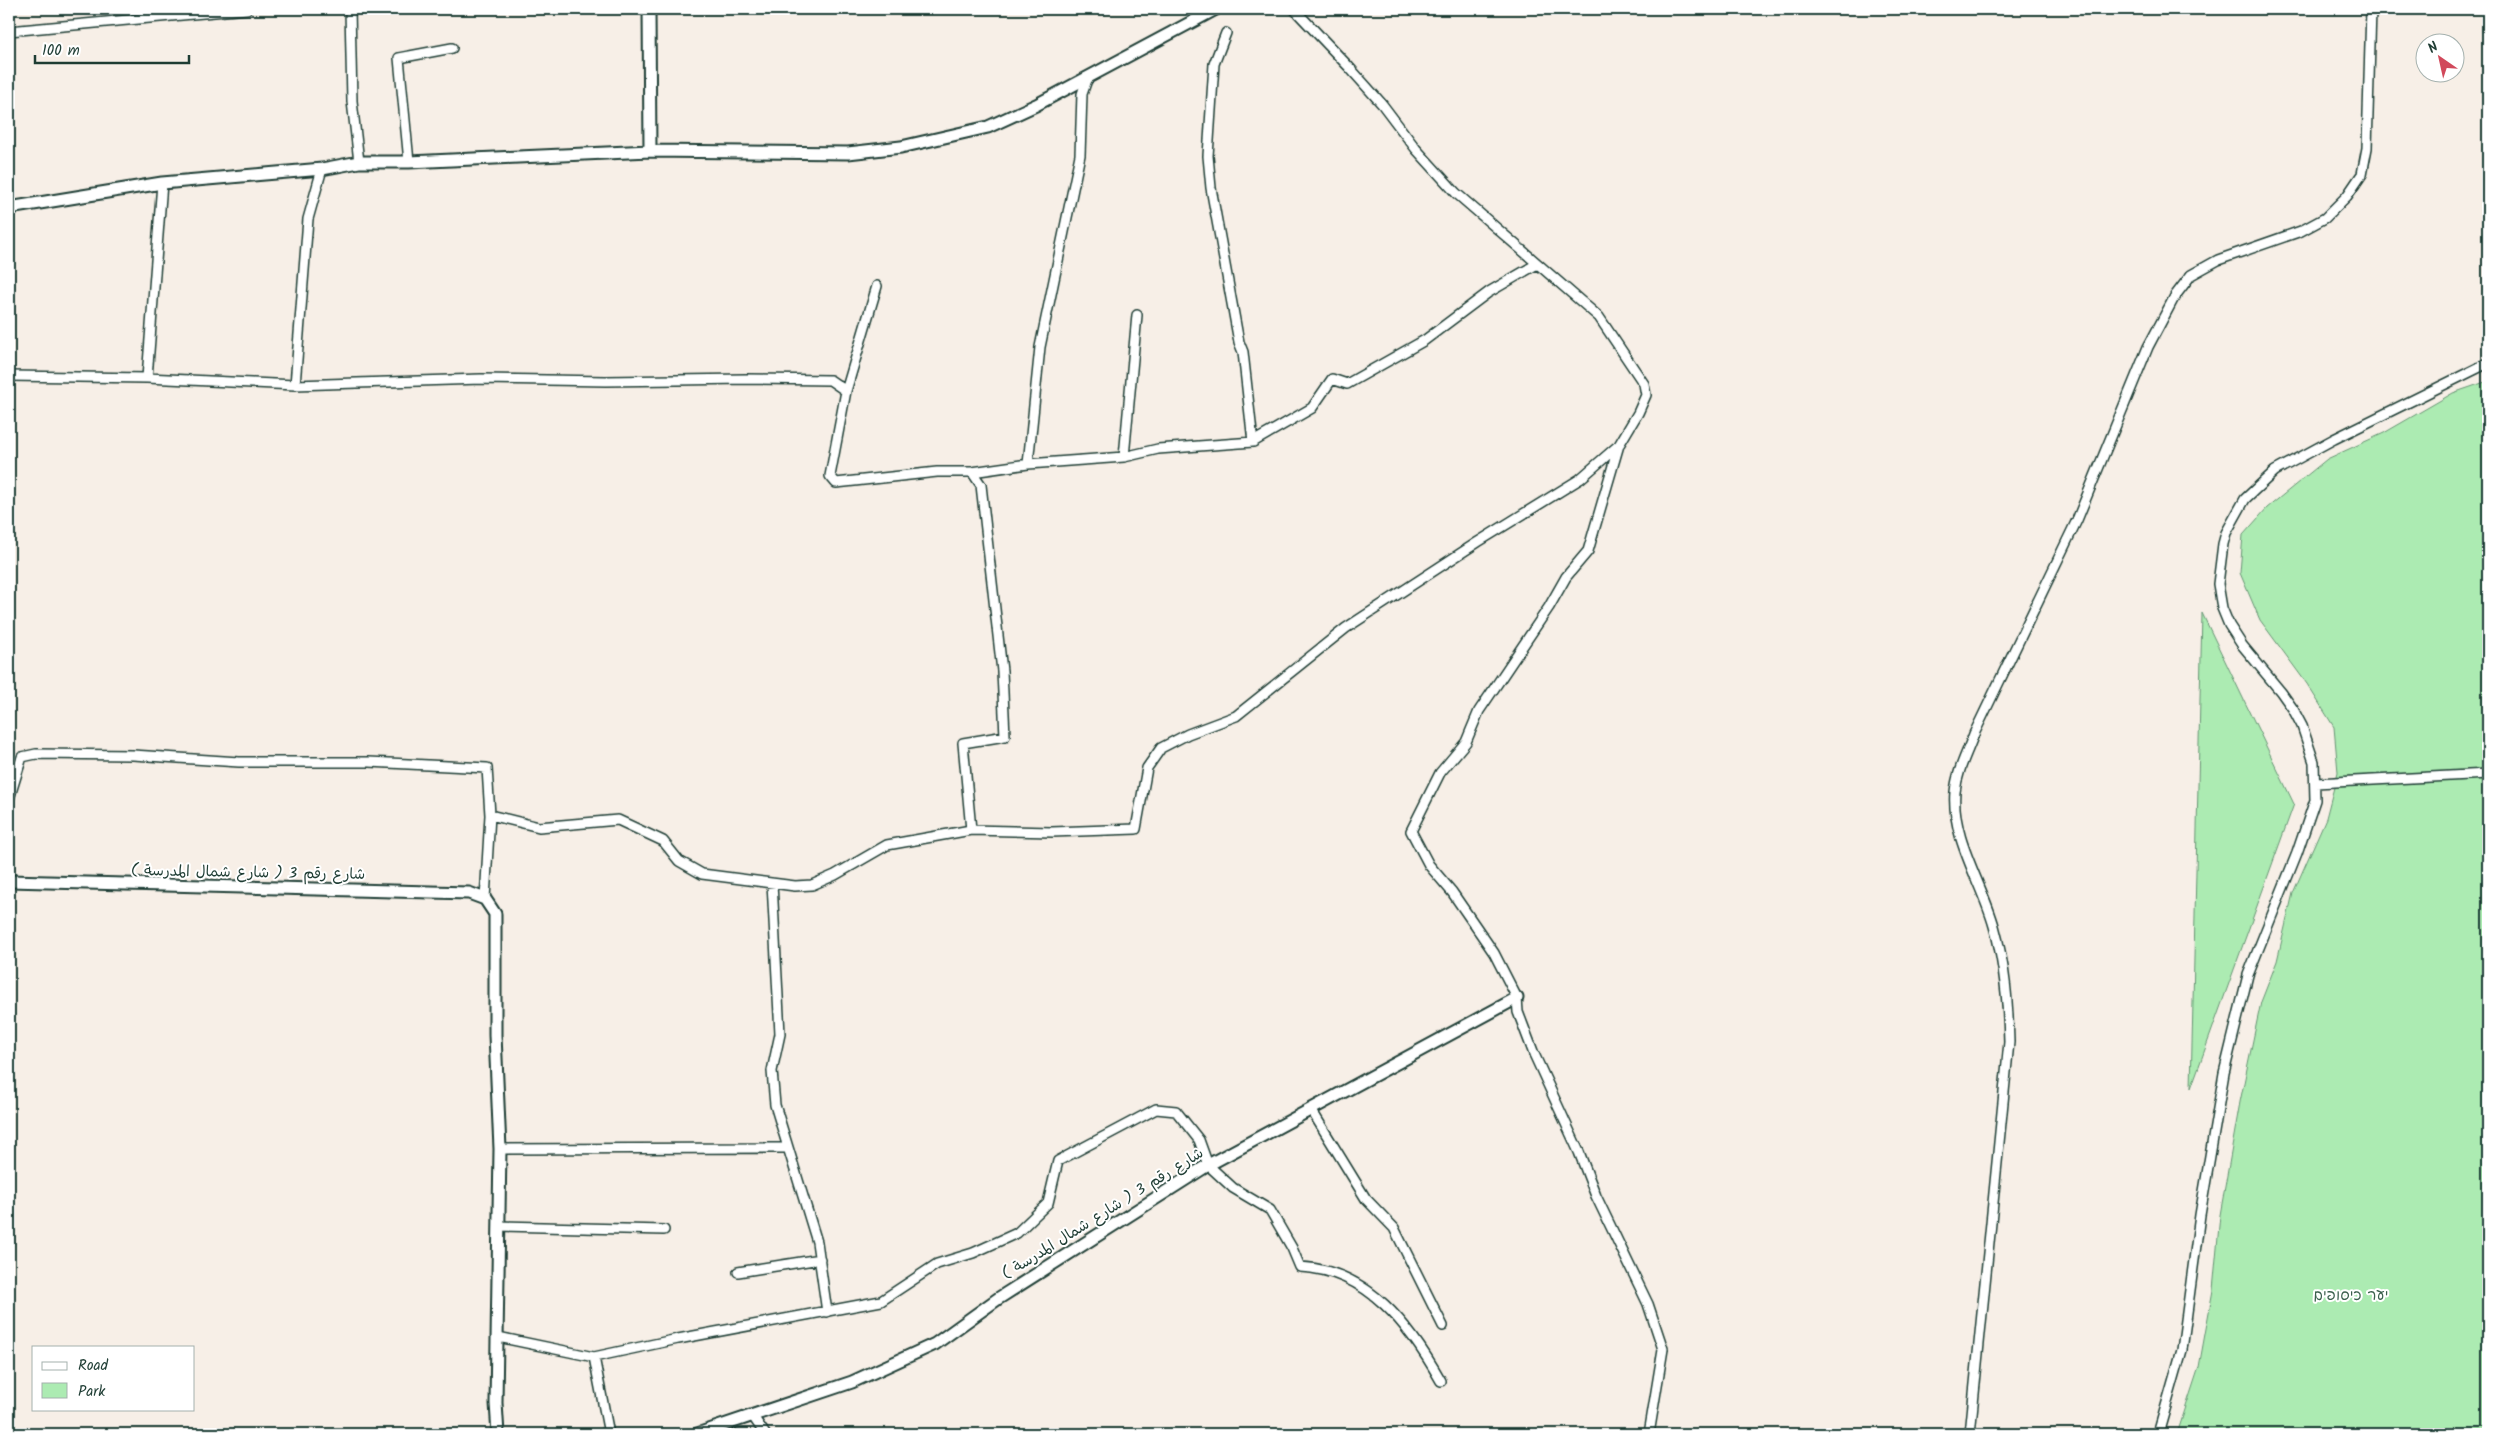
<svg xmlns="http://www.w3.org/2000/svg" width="2497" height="1443" font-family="Kalam,'Playpen Sans Arabic','Playpen Sans Hebrew',sans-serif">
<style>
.green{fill:#acebb2;stroke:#669473}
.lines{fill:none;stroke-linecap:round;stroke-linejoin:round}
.minor-casing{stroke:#1f3d34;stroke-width:12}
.tertiary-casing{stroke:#1f3d34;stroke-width:15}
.minor{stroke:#fff;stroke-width:9}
.tertiary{stroke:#fff;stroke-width:11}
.labels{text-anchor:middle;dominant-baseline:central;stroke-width:4;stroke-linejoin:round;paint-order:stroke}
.street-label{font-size:15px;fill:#1f3d34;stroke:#fff}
.park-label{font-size:15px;fill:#3b604d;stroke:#fff}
</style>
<rect width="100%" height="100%" fill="#f7efe7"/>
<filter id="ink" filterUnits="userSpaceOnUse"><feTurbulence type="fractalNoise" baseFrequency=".02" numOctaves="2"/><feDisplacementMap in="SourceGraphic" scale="10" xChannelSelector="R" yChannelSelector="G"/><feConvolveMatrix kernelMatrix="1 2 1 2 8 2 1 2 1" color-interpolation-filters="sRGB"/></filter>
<g filter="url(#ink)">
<!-- green -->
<path class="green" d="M2488,381V1434H2177L2199,1367L2213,1290L2220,1215L2240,1102L2261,1002L2277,961L2293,893L2326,818L2338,772L2334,727L2307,684L2260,620L2240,573L2243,535L2267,508L2327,459L2384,433L2453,393Z
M2202,613L2294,804L2191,1088Z"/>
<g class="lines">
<defs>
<path id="minor" d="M350,9L352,101L359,162
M1294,9L1349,67L1382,104L1416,149L1456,193L1599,317L1644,384L1646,395L1638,413L1619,445L1588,551L1566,577L1549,607L1479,711L1466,742L1440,773L1411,831L1429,865L1452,892L1494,953L1517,998L1518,1012L1534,1054L1579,1152L1596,1196L1648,1304L1663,1349L1649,1434
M9,31L247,9
M1226,33L1214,64L1208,156L1211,188L1239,342L1243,352L1253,442
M409,162L399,58L452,48
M877,286L846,391L830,476L836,483L937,472H972L981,485L1002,671L1005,736L963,743L971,830
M9,376L147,378L295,385L481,379L606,381L746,379L830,380L846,391
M147,378L162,183
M295,385L308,219L322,169
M1124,457L1137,315
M1028,464L1040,347L1080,155L1082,94L1088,77
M972,472L1028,464L1124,457L1158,449L1253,442L1312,408L1332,379L1347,384L1425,340L1489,292L1537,264
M2316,783L2488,774
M9,799L22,757L36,754L133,755L239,762H369L487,768L490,815L539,827L618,820L663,841L679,861L702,874L795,886L812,885L835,875L887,845L971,830L1052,832L1136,829L1147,768L1161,748L1188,734L1236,716L1346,628L1478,542L1580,479L1619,445
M772,883L780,1034L772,1071L775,1105L817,1242L827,1312
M485,899L490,815
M1312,1111L1366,1199L1394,1228L1443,1326
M500,1149L788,1148
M499,1226L664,1230
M738,1272L820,1259
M498,1337L594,1357L678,1339L881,1301L937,1264L973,1253L1017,1233L1048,1203L1058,1161L1156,1109L1176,1111L1199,1140L1208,1165L1233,1188L1270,1210L1292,1248L1300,1267C1368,1270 1410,1326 1441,1381
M594,1357L609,1434
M752,1415L765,1434
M1970,1434L2009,1042C2008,1002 2005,965 1994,926C1982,883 1951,838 1955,792C1957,771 1967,753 1974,734L2077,520L2148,347L2175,296L2191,275L2218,260L2301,231L2325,218L2347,196L2362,174L2367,148L2371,9
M2158,1434L2182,1350L2200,1215L2224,1073L2248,975L2297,853L2315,800L2314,762L2302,726L2293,709L2281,692L2242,645L2229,625L2222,608L2218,584L2223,544L2226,533L2245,499L2275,471L2334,439L2488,363"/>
<path id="tertiary" d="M649,9L650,151
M9,208L162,183L322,169L359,162H409L650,151L848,153L901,147L988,127L1036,105L1216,9
M9,881L469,893L485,899L495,914V1035L500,1149L496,1403L498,1434
M697,1434L852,1382L935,1344L999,1298L1208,1165L1517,998"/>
</defs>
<!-- minor casing -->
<use href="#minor" class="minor-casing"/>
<!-- tertiary casing -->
<use href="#tertiary" class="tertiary-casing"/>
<!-- minor -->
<use href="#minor" class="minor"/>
<!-- tertiary -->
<use href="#tertiary" class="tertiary"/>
</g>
</g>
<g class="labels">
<!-- street labels -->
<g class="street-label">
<text transform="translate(248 873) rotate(1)">شارع رقم 3 ( شارع شمال المدرسة )</text>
<text transform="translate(1103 1214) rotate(-32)">شارع رقم 3 ( شارع شمال المدرسة )</text>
</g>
<!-- park labels -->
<g class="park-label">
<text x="2351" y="1296">יער כיסופים</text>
</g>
</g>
<!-- margin -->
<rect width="2497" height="1443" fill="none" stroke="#fff" stroke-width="30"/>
<rect x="15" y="15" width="2467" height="1413" fill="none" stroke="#1f3d34" stroke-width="2" filter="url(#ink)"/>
<!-- legend -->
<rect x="32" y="1346" width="162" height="65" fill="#ffffff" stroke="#a5b1ae"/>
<rect x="42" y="1362" width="25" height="8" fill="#ffffff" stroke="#a5b1ae"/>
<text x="78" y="1370" font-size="15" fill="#1f3d34">Road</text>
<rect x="42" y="1383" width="25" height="15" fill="#acebb2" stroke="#a5b1ae"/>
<text x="78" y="1396" font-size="15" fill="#1f3d34">Park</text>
<!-- north arrow -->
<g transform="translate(2440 58) rotate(326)"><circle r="24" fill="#ffffff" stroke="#a5b1ae"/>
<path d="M0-4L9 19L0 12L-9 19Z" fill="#d1495b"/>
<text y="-8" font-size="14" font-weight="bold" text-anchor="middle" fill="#1f3d34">N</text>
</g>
<!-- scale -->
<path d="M35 55v8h154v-8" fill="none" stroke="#1f3d34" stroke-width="2.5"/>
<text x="42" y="55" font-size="15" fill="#1f3d34" stroke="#ffffff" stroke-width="4" paint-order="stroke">100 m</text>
</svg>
